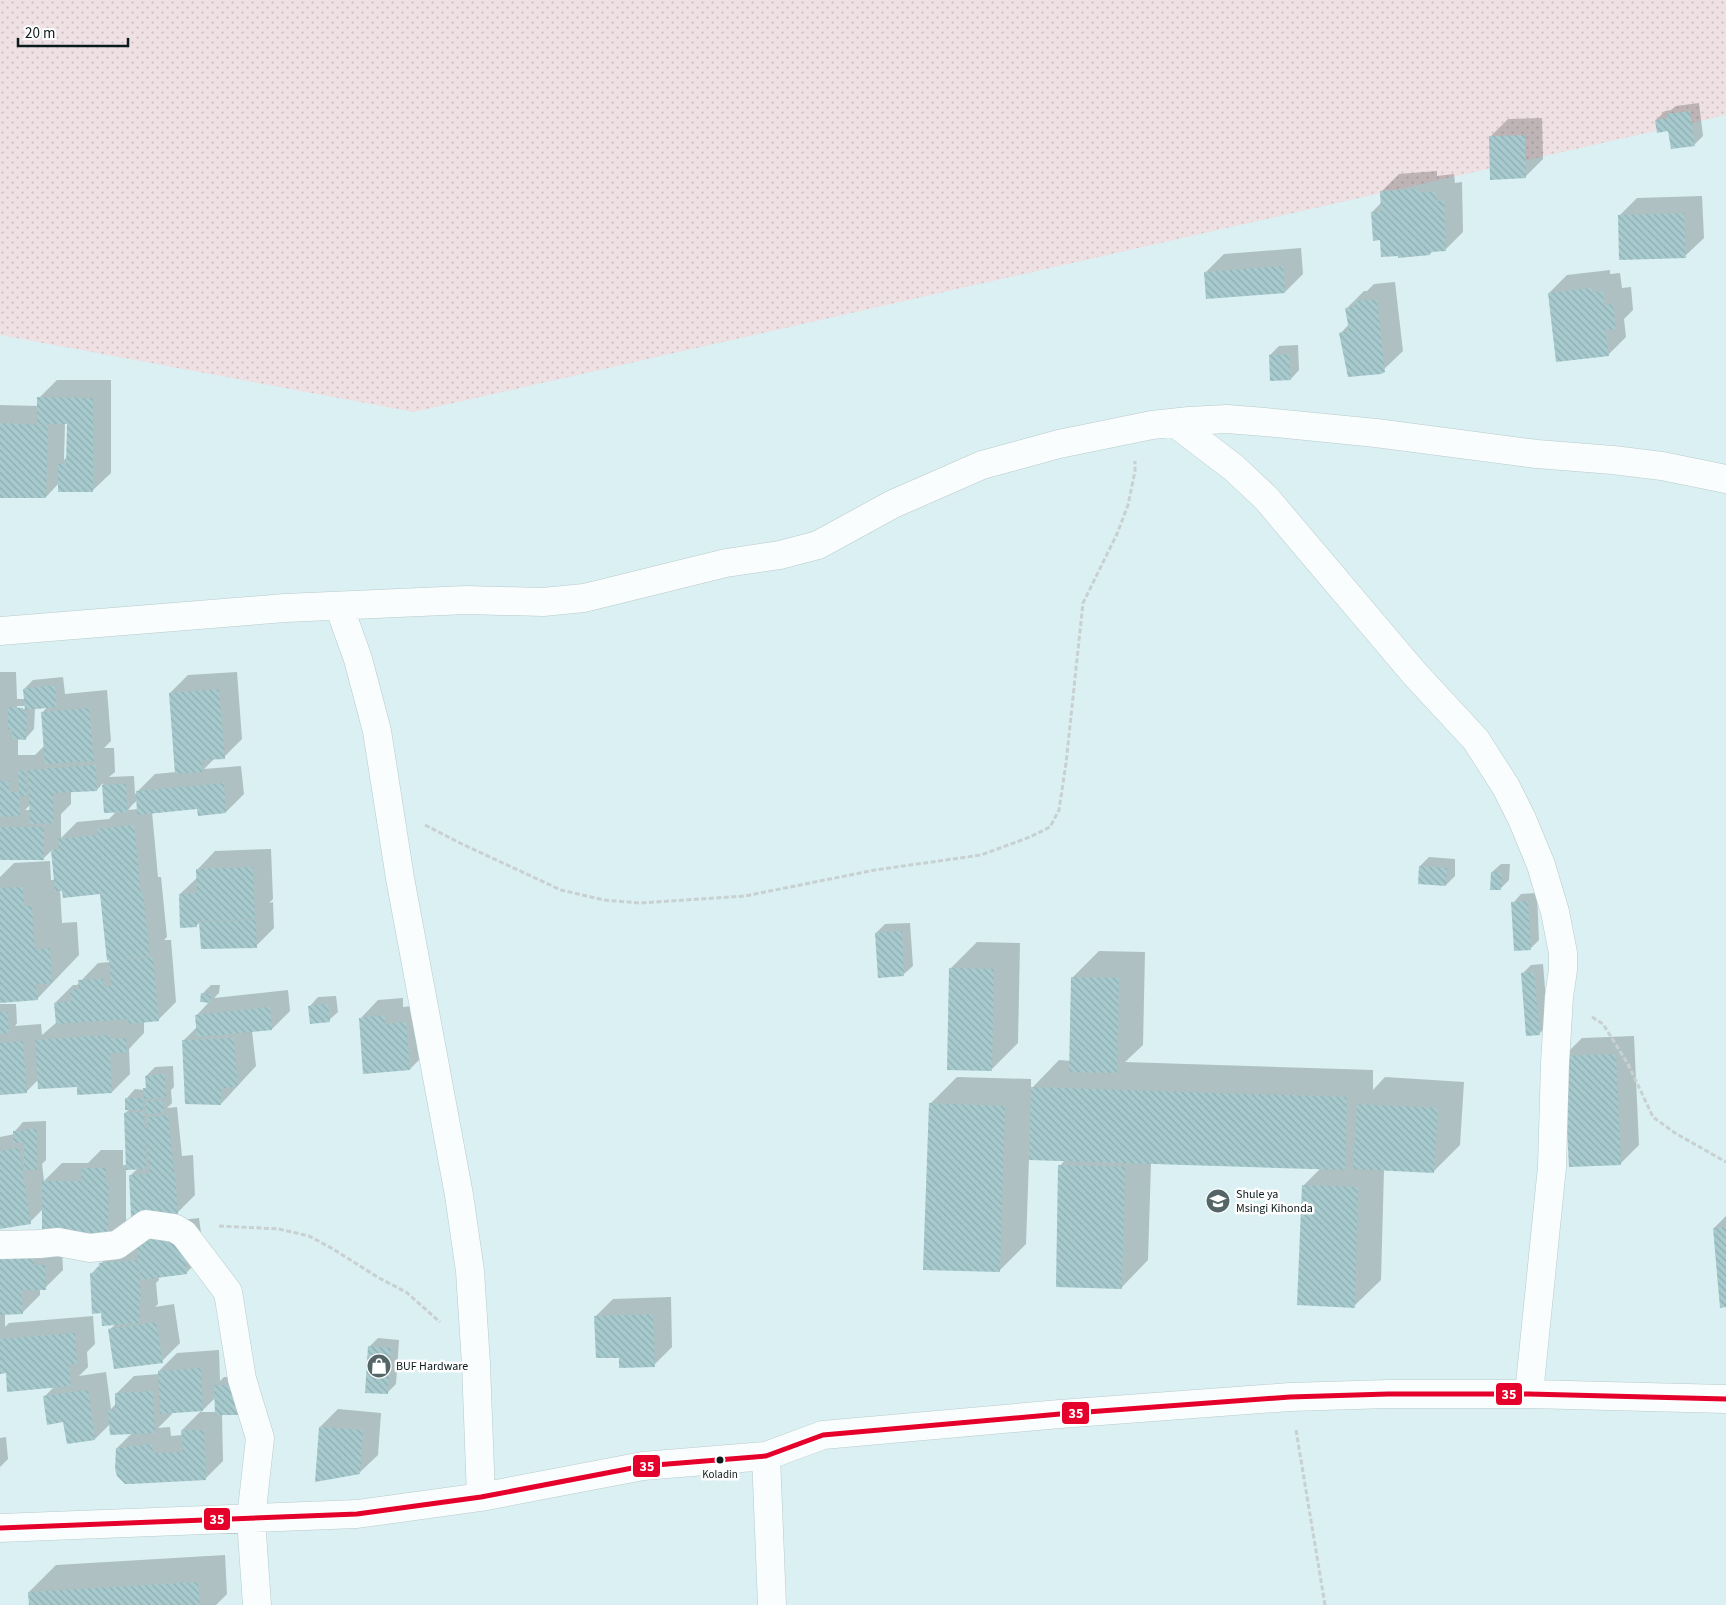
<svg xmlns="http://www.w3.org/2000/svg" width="1726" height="1605" font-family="'Source Sans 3',sans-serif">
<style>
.grass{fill:url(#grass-dots)}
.shadow{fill:#0003;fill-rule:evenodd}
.building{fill:url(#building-back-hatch)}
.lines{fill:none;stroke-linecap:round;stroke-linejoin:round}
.minor-casing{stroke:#b9cacc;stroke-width:29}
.path{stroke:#c9d0d1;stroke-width:3;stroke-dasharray:5 2.5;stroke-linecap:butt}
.minor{stroke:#f9fdfd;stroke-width:28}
.bus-1-casing{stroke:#fdfdfd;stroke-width:9}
.bus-1{stroke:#e4002b;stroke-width:5}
.bus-dot{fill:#0b1a1c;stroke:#fdfdfd;stroke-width:2}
.labels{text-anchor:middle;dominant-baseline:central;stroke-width:5;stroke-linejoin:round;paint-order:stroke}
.bus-label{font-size:11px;fill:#0b1a1c;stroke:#fdfdfd}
.poi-label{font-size:12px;fill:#0b1a1c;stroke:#fdfdfd;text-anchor:start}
.line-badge{stroke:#fdfdfd;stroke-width:2}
.badge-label{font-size:14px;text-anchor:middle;font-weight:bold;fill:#fff}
</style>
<defs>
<pattern id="grass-dots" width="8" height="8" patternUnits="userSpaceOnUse" patternTransform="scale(1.25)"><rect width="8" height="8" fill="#eee0e3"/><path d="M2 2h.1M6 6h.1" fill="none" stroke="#cbc0c2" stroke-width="1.8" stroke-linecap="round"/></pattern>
<pattern id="building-back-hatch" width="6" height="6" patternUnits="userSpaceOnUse" patternTransform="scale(1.25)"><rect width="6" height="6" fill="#a7cace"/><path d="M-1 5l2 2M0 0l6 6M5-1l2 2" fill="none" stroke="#8eadb0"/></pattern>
</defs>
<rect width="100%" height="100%" fill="#daf0f2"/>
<!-- grass -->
<path class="grass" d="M0,0H1726V115L414,412L0,335Z"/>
<!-- shadow -->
<path class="shadow" d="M1699,103L1703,136L1695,144L1656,120L1665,111L1671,110L1676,106Z
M1542,118L1543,159L1525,177L1490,137L1508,119Z
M1437,171V176L1454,174L1455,183L1462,182L1463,232L1445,250L1433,251L1430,254L1381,239L1372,212L1382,202L1381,192L1399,174Z
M1702,196L1704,238L1685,256L1619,216L1637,198Z
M1301,248L1303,274L1285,292L1206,272L1224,254Z
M1610,270V274L1620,273L1622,288L1631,287L1633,310L1624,319L1626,337L1608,355L1549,293L1567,275Z
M1395,282L1403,351L1380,373L1341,333L1349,324L1346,309L1364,291H1367L1374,284Z
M1298,345L1299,370L1291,379L1270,355L1279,346Z
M57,380H111V473L92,491L59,483L46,497L0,471V405L38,406L39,398ZM65,423H68L67,457L64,460Z
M0,672H16L17,699H25L24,689L33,680L63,677L65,694L107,690L111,741L104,748H114L115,772L109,777L134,776L135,794L155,774L176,772L170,693L188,675L237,672L242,739L224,757L215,758L204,769L241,766L244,794L226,812L198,808L152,812L158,877H161L167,937L164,940H171L176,1002L158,1020L144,1021V1033L129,1049L130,1074L112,1092L39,1079L26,1092L0,1094V1004H16L17,1023L15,1026L41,1024L42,1035L57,1022L55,1003L73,985H77L98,963L111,962L102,893L60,890L62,923L77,922L79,955L37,999L0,1002V877L14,863L50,861L51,880H55L53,849L43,859H0ZM17,706H29V709H17ZM48,706L42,713L45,745L35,755H18V738H26L34,729L35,708ZM103,783L105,812H116L109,819L77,822L61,838V814L71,804V791L97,790ZM138,800V809L128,810L133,804ZM31,804V810H25Z
M271,849L273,899L269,903L273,902L274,928L256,946L202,948L200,922L196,926L180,894L198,877L197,870L215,851Z
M1429,857L1455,859V876L1446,885L1420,866Z
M1501,864H1510L1509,880L1500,889L1492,872Z
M1537,893L1539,940L1530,949L1513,903L1521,894Z
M910,923L913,966L904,974L876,933L885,924Z
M977,942L1020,943L1018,1043L991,1070L950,969Z
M1099,951L1145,952L1143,1045L1125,1062L1373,1070V1090L1385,1077L1464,1082L1460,1145L1433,1172L1384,1169L1381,1280L1354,1306L1303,1186L1321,1168L1151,1163L1148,1260L1122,1287L1060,1166L1065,1160L1029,1159L1026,1244L999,1271L930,1104L957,1077L1031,1079V1089L1059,1060L1071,1061L1072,978Z
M1543,964L1548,1025L1539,1034L1522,974L1531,965Z
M211,985H220L219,993L214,998L288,990L290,1011L272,1029L252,1031L256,1066L221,1104L183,1041L197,1027L196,1016L210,1001L202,994Z
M336,996L338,1012L329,1020L310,1006L318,997Z
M403,998V1007L423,1005L428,1051L410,1069L360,1019L378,1000Z
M1634,1036L1639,1145L1621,1163L1564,1056L1582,1038Z
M173,1066L174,1087L171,1090L172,1103L167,1108L177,1107L182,1156L193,1155L195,1195L177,1213L130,1176L138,1168H126V1221L108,1239L62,1248L63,1270L45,1288L40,1289V1295L22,1313L5,1314V1327L9,1323L93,1316L95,1344L87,1352L88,1367L79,1376L106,1372L111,1409L116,1404V1394L134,1376L159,1374V1371L177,1353L219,1350L220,1381L224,1377H246L247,1405L238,1414H222L223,1461L205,1479L117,1448L132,1433L110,1424L95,1439L64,1421L44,1397L54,1387L7,1372H0V1235L50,1241L43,1209L30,1222L0,1227V1137L15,1134V1131L23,1122L46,1121V1160L42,1164L44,1181L62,1163H88L101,1150H123V1165H127L125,1113L130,1109L127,1098L135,1089L144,1090L147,1086L146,1076L155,1067ZM216,1397V1412H201ZM202,1410L182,1430L183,1435L171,1436L170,1427L158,1428L172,1414V1412Z
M1726,1216V1306L1714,1228Z
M199,1218L204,1255L186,1273L158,1276L159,1280L156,1283L158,1304L155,1307L174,1304L180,1343L162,1361L109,1330L116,1324L102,1311L91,1274L119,1245L155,1223Z
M671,1297L672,1347L654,1365L620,1357L595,1317L613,1299Z
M378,1338L399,1340L396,1384L387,1393L369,1347Z
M338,1409L381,1413L378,1455L359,1473L320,1427Z
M6,1437L8,1459L0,1467V1438Z
M225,1555L227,1594L216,1605H30L29,1592L56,1565Z"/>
<!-- building -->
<path class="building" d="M1690,111L1695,146L1671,149L1668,131L1657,133L1655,120L1667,118L1666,114Z
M1525,135L1526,178L1490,180L1489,136Z
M1419,189L1420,193L1436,191L1437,201L1444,200L1446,251L1430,252V255L1398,258V256L1381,257L1380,240L1373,241L1371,212L1381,211L1380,191Z
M1684,213L1686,258L1619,260L1618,215Z
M1283,266L1285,293L1206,299L1204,272Z
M1592,288V292L1603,291L1604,305L1613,304L1616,329L1605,330L1609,356L1556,362L1548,293Z
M1377,300L1385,372L1381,374L1348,377L1339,333L1349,330L1345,308L1355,307L1354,301Z
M1289,354L1291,380L1270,381L1269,355Z
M37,397L93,398V492H58V464H66L67,424H37Z
M0,423L48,425L46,498H0Z
M55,685L57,707L25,710L23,689Z
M219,689L225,759L202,760L203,772L175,774L169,693Z
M8,707L23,708V712L27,713L26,740L12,739V729H8Z
M89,708L94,761L45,764L41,712Z
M96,765L97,791L53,793L54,823L30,824L28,770Z
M26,770L27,796H19L20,816L0,817V781H9V792H19L18,771Z
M224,783L226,813L198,816L197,809L137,815L136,791Z
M126,784L127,812L104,813L102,785Z
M134,825L141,895L143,894L150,956L113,961L153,957L159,1021L129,1024L128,1019L56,1024L54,1003L71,1001L70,990L79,989L78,980L103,979V987L111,986L109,960L107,961L100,894L63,898L62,891H55L51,850L59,849L58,839L98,835L97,829Z
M0,827H44V860H0Z
M1419,866L1447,868L1446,886L1418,884Z
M253,867L255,919L197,921V927L180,928L179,894L197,893L196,869Z
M1491,872L1502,873L1501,890H1490Z
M23,887L24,906H32L35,950L50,948L52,983L36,984L38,1000L0,1003V888Z
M1528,901L1531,950L1514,951L1511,902Z
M256,920L257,948L201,949L199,922Z
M902,931L904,976L878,978L875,933Z
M949,968L994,969L992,1071L947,1070Z
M1534,972L1540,1035L1526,1036L1521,973Z
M1071,977L1119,978L1117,1073L1069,1072Z
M201,993L211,994V1003L200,1002Z
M328,1004L330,1022L310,1024L308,1006Z
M270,1007L272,1030L197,1037L195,1015Z
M0,1012H8L9,1033L0,1034Z
M385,1015V1024L406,1022L410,1070L363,1074L359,1018Z
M109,1035L110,1039L126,1038L127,1052L110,1053L112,1093L77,1095V1087L38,1089L35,1040Z
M234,1038L238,1086L221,1089V1105L185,1104L182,1040Z
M23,1041L27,1093L0,1095V1043Z
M1616,1054L1621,1165L1569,1167L1563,1056Z
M165,1074L166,1097L144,1099L143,1088H146L145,1076Z
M1031,1087L1347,1097L1345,1170L1029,1160Z
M125,1098H143V1110H125Z
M163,1100L164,1113L146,1114V1101Z
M929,1103L1005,1106L1000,1272L923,1270Z
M1357,1104L1438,1108L1434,1173L1353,1169Z
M144,1112L145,1128H149L147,1117L168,1115L174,1172L157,1174L175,1173L178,1215L131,1217L129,1175L150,1174L145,1133L146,1169L126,1170L124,1113Z
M26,1129H37V1170H24V1143H13V1131H25Z
M19,1148L31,1224L0,1229V1151Z
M1058,1165L1125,1167L1122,1289L1056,1287Z
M82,1168H106L105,1183L109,1182L108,1240H42V1181H81Z
M1302,1185L1358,1187L1355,1308L1297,1305Z
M1726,1227V1307L1720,1308L1713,1228Z
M182,1235L187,1274L141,1280L136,1241Z
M13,1251L14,1259L34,1258V1265H45L46,1290H21L23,1314L0,1315V1252Z
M138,1260L141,1300H139L140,1323L102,1326L101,1313L92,1314L90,1273H96V1268L100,1267L99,1263Z
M653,1314L655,1367L619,1368V1358H596L594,1316Z
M156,1322L163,1363L114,1369L108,1329Z
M75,1333L77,1364H69L71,1386L7,1392L6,1373L0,1374V1339Z
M368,1346L391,1348L388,1394L365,1393Z
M201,1368L203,1411L160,1414L158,1371Z
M214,1385H238V1415H215Z
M88,1390L95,1440L67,1444L63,1422L47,1425L43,1396Z
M153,1391L155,1433L110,1435L108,1410H115V1393Z
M319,1427L363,1430L360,1474L315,1482Z
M181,1430H204L206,1480L131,1484H125L117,1476L115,1469L116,1448L152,1444L153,1453L183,1452Z
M198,1582L200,1605H29L28,1592Z"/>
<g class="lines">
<defs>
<path id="minor" d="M1175,423L1234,468L1266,498L1414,673L1476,740L1506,787L1522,819L1541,865L1555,912L1563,953V970L1559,997L1555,1063L1552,1167L1529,1394
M339,606L358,659L377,731L400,878L459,1195L470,1271L476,1364L481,1497
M0,631L285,608L466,600L543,602L584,598L726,563L780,555L818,545L893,504L982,465L1059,444L1152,425L1189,421L1227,419L1265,422L1376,433L1537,454L1613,460L1662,466L1726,479
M0,1245L39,1244L58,1242L90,1248L117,1245L146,1224L174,1228L184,1234L228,1292L242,1379L260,1438L251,1519L257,1605
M766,1456L772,1605
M0,1528L357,1514L481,1497L643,1466L766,1456L823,1435L1060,1414L1290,1397L1388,1394H1529L1726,1399"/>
</defs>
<!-- minor casing -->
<use href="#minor" class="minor-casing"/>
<!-- path -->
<path class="path" d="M425,825L462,844L561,890L604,900L640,903L745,896L875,870L981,855L1030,837L1050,827L1059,810L1066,763L1083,603L1117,534L1128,505L1135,471V461
M1592,1017L1603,1024L1628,1064L1653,1117L1675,1133L1726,1162
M219,1226L279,1229L309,1236L333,1249L379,1278L406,1292L440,1322
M1296,1430L1325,1605"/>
<!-- minor -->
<use href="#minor" class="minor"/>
<defs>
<path id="bus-1" d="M0,1528L357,1514L481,1497L643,1466L766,1456L823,1435L1060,1414L1290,1397L1388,1394H1529L1726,1399"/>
</defs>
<!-- bus-1 casing -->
<use href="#bus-1" class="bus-1-casing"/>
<!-- bus-1 -->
<use href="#bus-1" class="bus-1"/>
</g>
<!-- icons -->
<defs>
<symbol id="school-disc" viewBox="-11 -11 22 22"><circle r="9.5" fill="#536567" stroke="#fdfdfd"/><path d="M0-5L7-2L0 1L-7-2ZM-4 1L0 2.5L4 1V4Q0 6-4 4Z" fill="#fff"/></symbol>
<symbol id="shop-disc" viewBox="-11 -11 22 22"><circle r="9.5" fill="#536567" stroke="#fdfdfd"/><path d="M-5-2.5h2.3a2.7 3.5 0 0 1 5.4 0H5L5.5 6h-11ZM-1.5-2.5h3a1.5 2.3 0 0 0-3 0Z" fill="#fff"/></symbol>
</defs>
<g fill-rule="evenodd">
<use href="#school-disc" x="1204" y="1187" width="28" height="28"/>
<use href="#shop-disc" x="365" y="1352" width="28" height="28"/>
</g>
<!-- markers -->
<circle class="bus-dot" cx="720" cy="1460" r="4.5"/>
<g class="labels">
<!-- bus labels -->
<g class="bus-label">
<text x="720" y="1474">Koladin</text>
</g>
<!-- poi labels -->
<g class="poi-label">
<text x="1236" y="1194">Shule ya<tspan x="1236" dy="14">Msingi Kihonda</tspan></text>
<text x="396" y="1366">BUF Hardware</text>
</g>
</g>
<g class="line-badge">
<rect x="1495" y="1382" width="28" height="24" rx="5" fill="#e4002b"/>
<rect x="1061" y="1401" width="29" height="24" rx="5" fill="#e4002b"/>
<rect x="632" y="1454" width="29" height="24" rx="5" fill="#e4002b"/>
<rect x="203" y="1507" width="28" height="24" rx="5" fill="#e4002b"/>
</g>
<g class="badge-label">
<text x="1509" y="1399">35</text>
<text x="1076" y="1418">35</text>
<text x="647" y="1471">35</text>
<text x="217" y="1524">35</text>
</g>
<!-- scale -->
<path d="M18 38v8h110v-8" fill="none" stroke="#0b1a1c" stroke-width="2.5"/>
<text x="25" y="38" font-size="15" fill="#0b1a1c" stroke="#fdfdfd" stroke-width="4" paint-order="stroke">20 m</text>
</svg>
